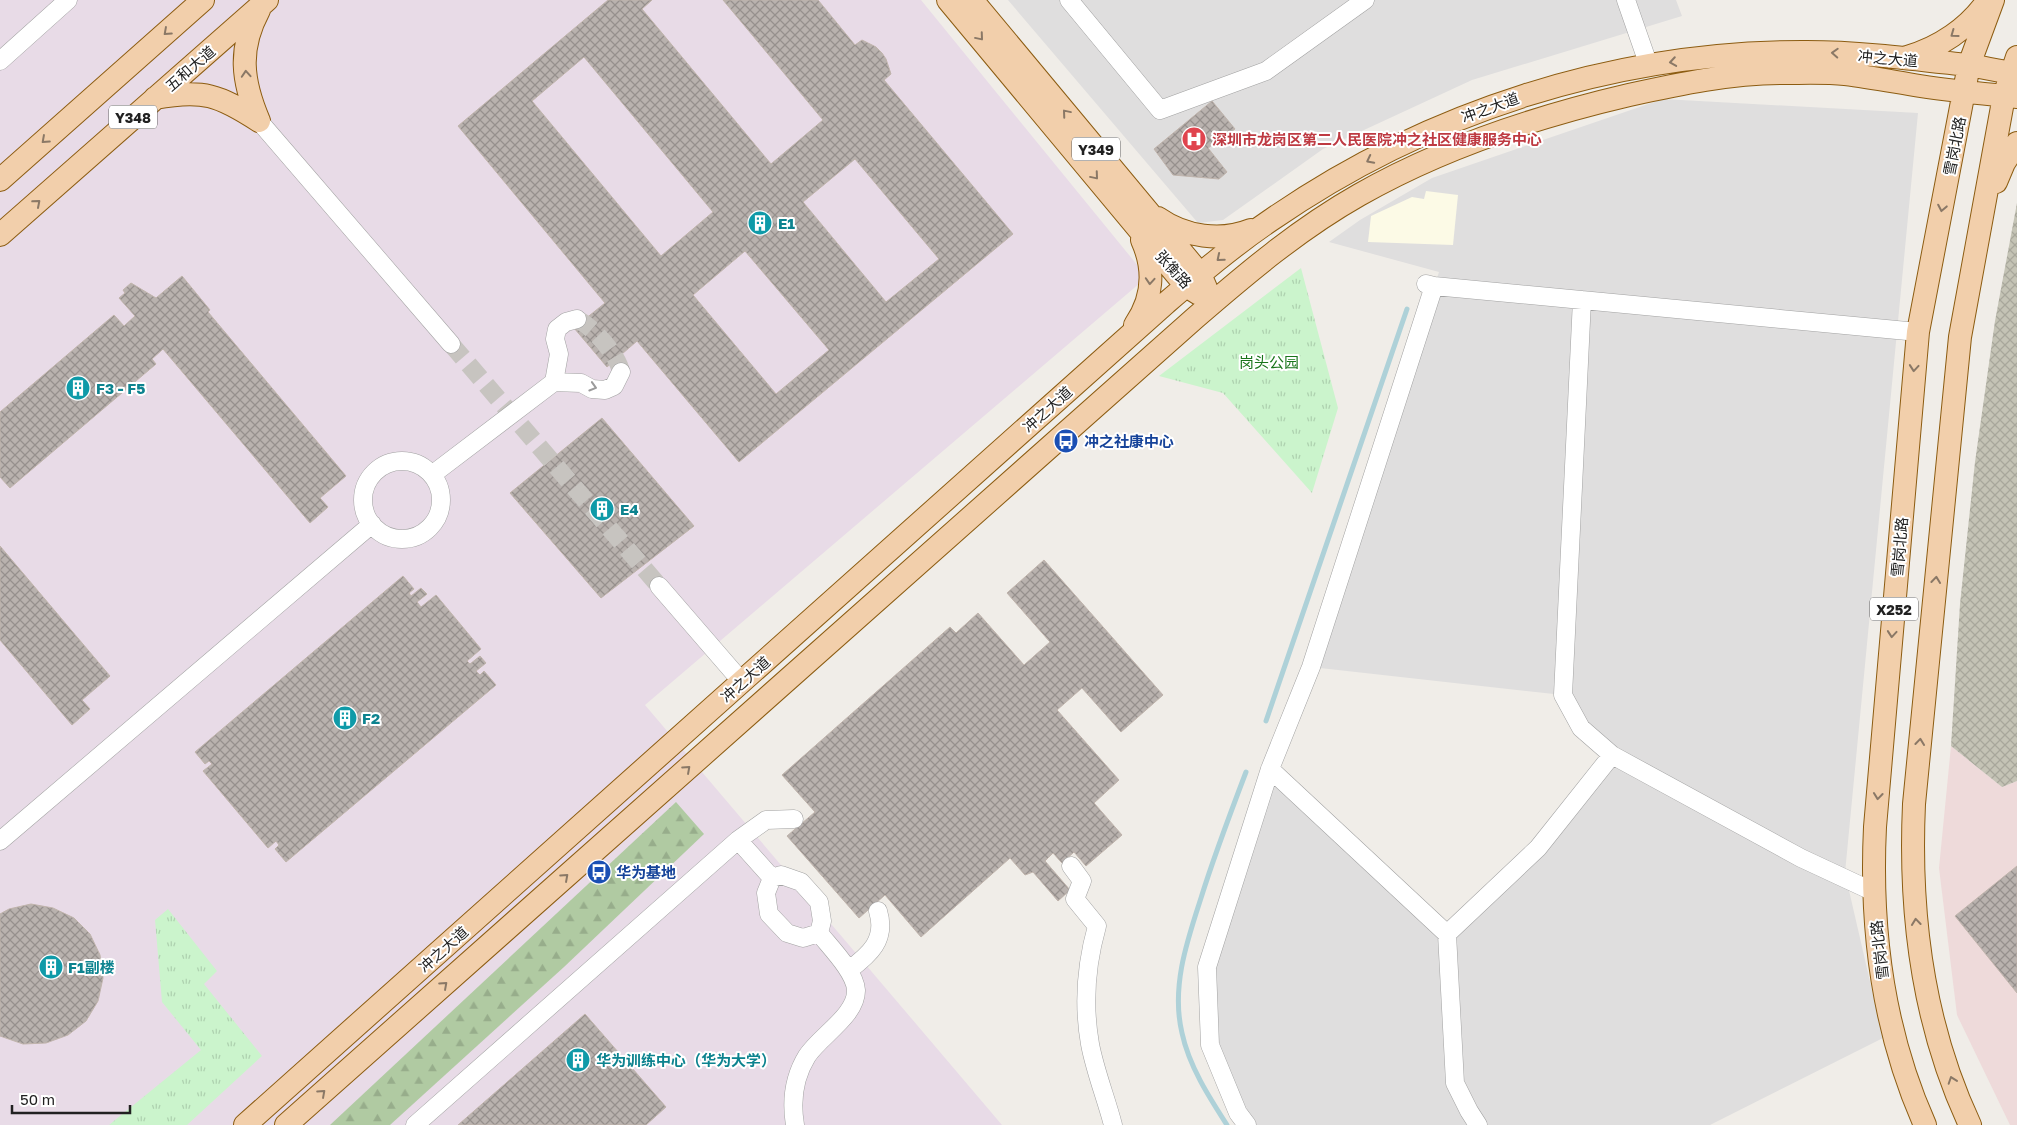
<svg xmlns="http://www.w3.org/2000/svg" width="2017" height="1125" font-family="'Golos Text','Noto Sans SC',sans-serif">
<style>
.residential{fill:#dfdede}
.commercial{fill:#eedada}
.industrial{fill:#e8dbe7}
.education{fill:#fcfae6}
.construction{fill:url(#construction-cross-hatch)}
.forest{fill:url(#forest-firs)}
.park{fill:url(#park-tufts)}
.lines{fill:none;stroke-linecap:round;stroke-linejoin:round}
.stream{stroke:#aed1d8;stroke-width:5}
.building{fill:url(#building-cross-hatch);stroke:#c0b4ac;fill-rule:evenodd}
.minor-tunnel{stroke:#c7c4c0;stroke-width:18;stroke-dasharray:18 9;stroke-linecap:butt}
.minor-casing{stroke:#a2a2a2;stroke-width:19}
.major-casing{stroke:#8c5c11;stroke-width:24}
.minor{stroke:#fff;stroke-width:18}
.major{stroke:#f2cfab;stroke-width:22}
.oneway{stroke:#8a7866}
.oneway2{stroke:#9b9b9b}
.labels{text-anchor:middle;dominant-baseline:central;stroke-width:4;stroke-linejoin:round;paint-order:stroke}
.shield{fill:#fff;stroke:#646464;stroke-width:1}
.shield-label{font-size:14px;font-weight:bold;fill:#212121}
.street-label{font-size:15px;fill:#212121;stroke:#fff}
.health-label{font-size:15px;font-weight:bold;fill:#be3a42;stroke:#fff;text-anchor:start}
.culture-label{font-size:15px;font-weight:bold;fill:#0d838f;stroke:#fff;text-anchor:start}
.park-label{font-size:15px;fill:#19751b;stroke:#fff}
.transit-label{font-size:15px;font-weight:bold;fill:#164399;stroke:#fff;text-anchor:start}
</style>
<defs>
<pattern id="construction-cross-hatch" width="8" height="8" patternUnits="userSpaceOnUse" patternTransform="scale(1.25)"><rect width="8" height="8" fill="#c4c3b5"/><path d="M0 0l8 8M0 8l8-8" fill="none" stroke="#a8a79b"/></pattern>
<pattern id="forest-firs" width="22" height="20" patternUnits="userSpaceOnUse" patternTransform="scale(1.25)"><rect width="22" height="20" fill="#b0caa2"/><path d="M5 1l3.5 6h-7zM16 11l3.5 6h-7z" fill="#97ad8b"/></pattern>
<pattern id="park-tufts" width="24" height="20" patternUnits="userSpaceOnUse" patternTransform="scale(1.25)"><rect width="24" height="20" fill="#cbf4cc"/><path d="M3 7l-1-3M5 7V3M7 7l1-3M15 17l-1-3M17 17v-4M19 17l1-3" fill="none" stroke="#aed1af"/></pattern>
<pattern id="building-cross-hatch" width="8" height="8" patternUnits="userSpaceOnUse" patternTransform="scale(1.25)"><rect width="8" height="8" fill="#b9b2ae"/><path d="M0 0l8 8M0 8l8-8" fill="none" stroke="#96908d"/></pattern>
</defs>
<rect width="100%" height="100%" fill="#f0ede8"/>
<!-- residential -->
<path class="residential" d="M1008,0H1676L1682,16L1472,80L1323,149L1223,220L1198,223Z
M1663,99L1918,113L1845,873L1883,1038L1710,1125H1247L1210,1045L1207,967L1270,769L1447,934L1612,755L1563,695L1311,667L1439,272L1329,242L1360,220L1432,178Z"/>
<!-- commercial -->
<path class="commercial" d="M1951,746L2002,787L2017,781V1125H2010L1957,1015L1939,868Z"/>
<!-- industrial -->
<path class="industrial" d="M0,0H921L1147,277L645,705L1002,1125H0Z"/>
<!-- education -->
<path class="education" d="M1426,191L1458,195L1453,245L1368,242L1371,216L1412,197L1424,199Z"/>
<!-- construction -->
<path class="construction" d="M2017,203V781L2002,787L1951,746L1960,604L1975,462L1995,321Z"/>
<!-- forest -->
<path class="forest" d="M676,802L704,834L564,967L390,1125H330Z"/>
<!-- park -->
<path class="park" d="M1301,268L1338,408L1312,493L1223,393L1159,376Z
M168,909L217,971L204,984L262,1056L187,1125H109L201,1050L162,1002L155,920Z"/>
<g class="lines">
<!-- stream -->
<path class="stream" d="M1266,721L1407,309
M1227,1125C1209,1097 1189,1066 1182,1033C1171,987 1187,941 1201,898C1214,856 1230,814 1246,772"/>
</g>
<!-- building -->
<path class="building" d="M608,0H652L642,9L771,164L823,120L723,0H818L855,45L862,40L876,47L882,53L886,59L891,74L884,80L1013,234L739,462L637,341L607,367L574,328L605,303L458,126ZM584,57L713,212L661,256L532,101ZM855,159L939,259L886,302L803,202ZM745,251L829,350L776,394L693,295Z
M1212,101L1235,129L1208,148L1227,172L1219,179L1173,175L1154,149Z
M182,276L210,310L208,312L346,476L320,498L328,507L310,523L163,349L152,359L156,364L10,488L0,477V412L114,315L124,326L135,316L119,298L125,293L123,290L131,283L156,298Z
M602,418L694,526L601,598L510,493Z
M0,546L110,676L82,700L90,709L72,725L0,640Z
M1044,560L1163,695L1121,732L1082,688L1057,710L1119,780L1094,803L1122,835L1086,866L1074,852L1062,863L1053,853L1045,861L1070,890L1058,901L1033,872L1025,875L1010,858L921,937L885,895L859,918L787,836L815,812L782,775L950,627L956,633L978,613L1024,665L1050,642L1007,593Z
M403,576L414,589L409,593L411,596L421,588L427,594L417,602L421,607L436,595L481,649L467,661L470,664L480,656L486,663L476,671L480,675L484,671L496,685L286,862L275,849L279,845L276,841L268,848L203,771L212,764L209,761L205,764L195,752Z
M2017,866V993L1955,916Z
M31,904L53,908L74,918L90,934L100,955L103,978L98,1001L86,1021L68,1035L46,1043L23,1044L0,1036V914L9,909Z
M585,1014L666,1107L646,1125H458Z"/>
<g class="lines">
<!-- minor-tunnel -->
<path class="minor-tunnel" d="M577,319C593,327 618,355 621,372
M451,344L659,586"/>
<defs>
<path id="minor" d="M1069,0L1160,110L1266,71L1365,0
M1626,0L1649,66
M0,61L68,0
M259,121L451,344
M1426,284L1434,286L1918,332
M1582,300L1563,695L1581,728L1612,755L1801,858L1874,892
M554,382L559,354L555,339L557,329L566,322L577,319
M363 500a39 39 0 1 1 78 0a39 39 0 1 1-78 0Z
M433,474L554,382L581,383L592,389L605,390L614,386L621,372
M659,586L742,682
M1270,769L1447,934L1455,1083L1469,1111L1478,1125
M738,840L772,878L766,893L769,914L787,933L803,938L819,933C830,947 855,972 856,990C857,1015 820,1036 807,1056C794,1077 791,1101 795,1125
M0,841L372,524
M1071,866L1082,881L1075,899L1097,926C1086,965 1083,1004 1090,1044C1095,1071 1106,1098 1113,1125
M772,878L781,875L801,882L819,902L822,921L819,933
M1447,934L1538,848L1612,755
M849,970C869,955 887,940 878,911
M415,1125L738,840L766,820L794,819
M1247,1125L1238,1113L1210,1045L1207,967L1270,769L1311,667L1434,286"/>
<path id="major" d="M948,0L1186,286L1199,294
M972,0L1200,274L1206,288
M259,10C238,49 242,81 259,121
M1907,57C1939,48 1969,28 1988,0
M155,98C203,89 219,95 259,121
M0,180L203,0
M1996,182L2004,163L2017,143
M1158,218C1185,237 1221,242 1251,230
M0,235L267,0
M1135,325C1153,299 1155,269 1142,240
M245,1125L1166,303C1200,274 1234,245 1271,220C1427,112 1616,51 1807,52C1860,52 1914,59 1967,65C1984,67 2000,72 2017,73
M286,1125L1195,318C1247,273 1299,229 1359,195C1443,147 1535,117 1629,95C1679,84 1731,73 1783,73C1803,73 1825,72 1845,74C1870,77 1895,82 1920,86C1952,91 1985,94 2017,97
M1925,1125C1883,1031 1870,929 1875,827L1918,332L1969,65L1993,0
M1970,1125C1923,1025 1909,913 1914,804L1960,337L2004,96L2017,57"/>
</defs>
<!-- minor casing -->
<use href="#minor" class="minor-casing"/>
<!-- major casing -->
<use href="#major" class="major-casing"/>
<!-- minor -->
<use href="#minor" class="minor"/>
<!-- major -->
<use href="#major" class="major"/>
</g>
<!-- one-way arrows -->
<defs><path id="oneway-chevron" d="M-2-3.5L2.5 0L-2 3.5" fill="none" stroke-width="1.6" stroke-linecap="round" stroke-linejoin="round" transform="scale(1.25)"/></defs>
<g class="oneway">
<use href="#oneway-chevron" transform="translate(167 32) rotate(138)"/>
<use href="#oneway-chevron" transform="translate(1954 34) rotate(144)"/>
<use href="#oneway-chevron" transform="translate(980 37) rotate(50)"/>
<use href="#oneway-chevron" transform="translate(1835 53) rotate(-177)"/>
<use href="#oneway-chevron" transform="translate(1673 62) rotate(171)"/>
<use href="#oneway-chevron" transform="translate(246 74) rotate(-94)"/>
<use href="#oneway-chevron" transform="translate(1066 113) rotate(-130)"/>
<use href="#oneway-chevron" transform="translate(45 140) rotate(138)"/>
<use href="#oneway-chevron" transform="translate(1370 160) rotate(153)"/>
<use href="#oneway-chevron" transform="translate(1095 176) rotate(50)"/>
<use href="#oneway-chevron" transform="translate(37 203) rotate(-41)"/>
<use href="#oneway-chevron" transform="translate(1942 208) rotate(101)"/>
<use href="#oneway-chevron" transform="translate(1220 258) rotate(140)"/>
<use href="#oneway-chevron" transform="translate(1150 281) rotate(94)"/>
<use href="#oneway-chevron" transform="translate(1914 368) rotate(95)"/>
<use href="#oneway-chevron" transform="translate(1936 580) rotate(-84)"/>
<use href="#oneway-chevron" transform="translate(1892 634) rotate(95)"/>
<use href="#oneway-chevron" transform="translate(1920 742) rotate(-84)"/>
<use href="#oneway-chevron" transform="translate(687 769) rotate(-42)"/>
<use href="#oneway-chevron" transform="translate(1878 796) rotate(96)"/>
<use href="#oneway-chevron" transform="translate(565 877) rotate(-42)"/>
<use href="#oneway-chevron" transform="translate(1916 922) rotate(-96)"/>
<use href="#oneway-chevron" transform="translate(444 985) rotate(-42)"/>
<use href="#oneway-chevron" transform="translate(1952 1080) rotate(-109)"/>
<use href="#oneway-chevron" transform="translate(322 1093) rotate(-42)"/>
</g>
<use class="oneway2" href="#oneway-chevron" transform="translate(593 387) rotate(17)"/>
<!-- icons -->
<defs>
<symbol id="hospital-disc" viewBox="-11 -11 22 22"><circle r="9.5" fill="#e0444e" stroke="#fff"/><path d="M-5-5h3v3.5h4V-5h3V5h-3V1.5h-4V5h-3Z" fill="#fff"/></symbol>
<symbol id="building-disc" viewBox="-11 -11 22 22"><circle r="9.5" fill="#0f9aa8" stroke="#fff"/><path d="M-4-6H4V6H1V3H-1V6H-4ZM-2.5-4.3h1.7v1.8h-1.7ZM.8-4.3h1.7v1.8H.8ZM-2.5-1h1.7V.8h-1.7ZM.8-1h1.7V.8H.8Z" fill="#fff"/></symbol>
<symbol id="bus-disc" viewBox="-11 -11 22 22"><circle r="9.5" fill="#1a4fb4" stroke="#fff"/><path d="M-5-6H5V4H4V6H2V4H-2V6H-4V4H-5ZM-3.5-4V0h7V-4ZM-3.5 1.2v1.5H-2V1.2ZM2 1.2v1.5H3.5V1.2Z" fill="#fff"/></symbol>
</defs>
<g fill-rule="evenodd">
<use href="#hospital-disc" x="1180" y="125" width="28" height="28"/>
<use href="#building-disc" x="746" y="209" width="28" height="28"/>
<use href="#building-disc" x="64" y="374" width="28" height="28"/>
<use href="#bus-disc" x="1052" y="427" width="28" height="28"/>
<use href="#building-disc" x="588" y="495" width="28" height="28"/>
<use href="#building-disc" x="331" y="704" width="28" height="28"/>
<use href="#bus-disc" x="585" y="858" width="28" height="28"/>
<use href="#building-disc" x="37" y="953" width="28" height="28"/>
<use href="#building-disc" x="564" y="1046" width="28" height="28"/>
</g>
<g class="labels">
<!-- shield labels -->
<g class="shield">
<rect x="109" y="105.5" width="48" height="23" rx="4"/>
<rect x="1072" y="137.5" width="48" height="23" rx="4"/>
<rect x="1870" y="597.5" width="48" height="23" rx="4"/>
</g>
<g class="shield-label">
<text x="133" y="117">Y348</text>
<text x="1096" y="149">Y349</text>
<text x="1894" y="609">X252</text>
</g>
<!-- street labels -->
<g class="street-label">
<text transform="translate(1888 58) rotate(5)">冲之大道</text>
<text transform="translate(190 68) rotate(-41)">五和大道</text>
<text transform="translate(1490 107) rotate(-20)">冲之大道</text>
<text transform="translate(1954 146) rotate(-79)">雪岗北路</text>
<text transform="translate(1174 269) rotate(48)">张衡路</text>
<text transform="translate(1047 409) rotate(-42)">冲之大道</text>
<text transform="translate(1899 547) rotate(-85)">雪岗北路</text>
<text transform="translate(745 679) rotate(-42)">冲之大道</text>
<text transform="translate(443 949) rotate(-42)">冲之大道</text>
<text transform="translate(1879 950) rotate(-97)">雪岗北路</text>
</g>
<!-- health labels -->
<g class="health-label">
<text x="1212" y="139">深圳市龙岗区第二人民医院冲之社区健康服务中心</text>
</g>
<!-- culture labels -->
<g class="culture-label">
<text x="778" y="223">E1</text>
<text x="96" y="388">F3 - F5</text>
<text x="620" y="509">E4</text>
<text x="362" y="718">F2</text>
<text x="68" y="967">F1副楼</text>
<text x="596" y="1060">华为训练中心（华为大学）</text>
</g>
<!-- park labels -->
<g class="park-label">
<text x="1269" y="362">岗头公园</text>
</g>
<!-- transit labels -->
<g class="transit-label">
<text x="1084" y="441">冲之社康中心</text>
<text x="616" y="872">华为基地</text>
</g>
</g>
<!-- scale -->
<path d="M12 1105v8h118v-8" fill="none" stroke="#212121" stroke-width="2.5"/>
<text x="20" y="1105" font-size="15" fill="#212121" stroke="#ffffff" stroke-width="4" paint-order="stroke">50 m</text>
</svg>
